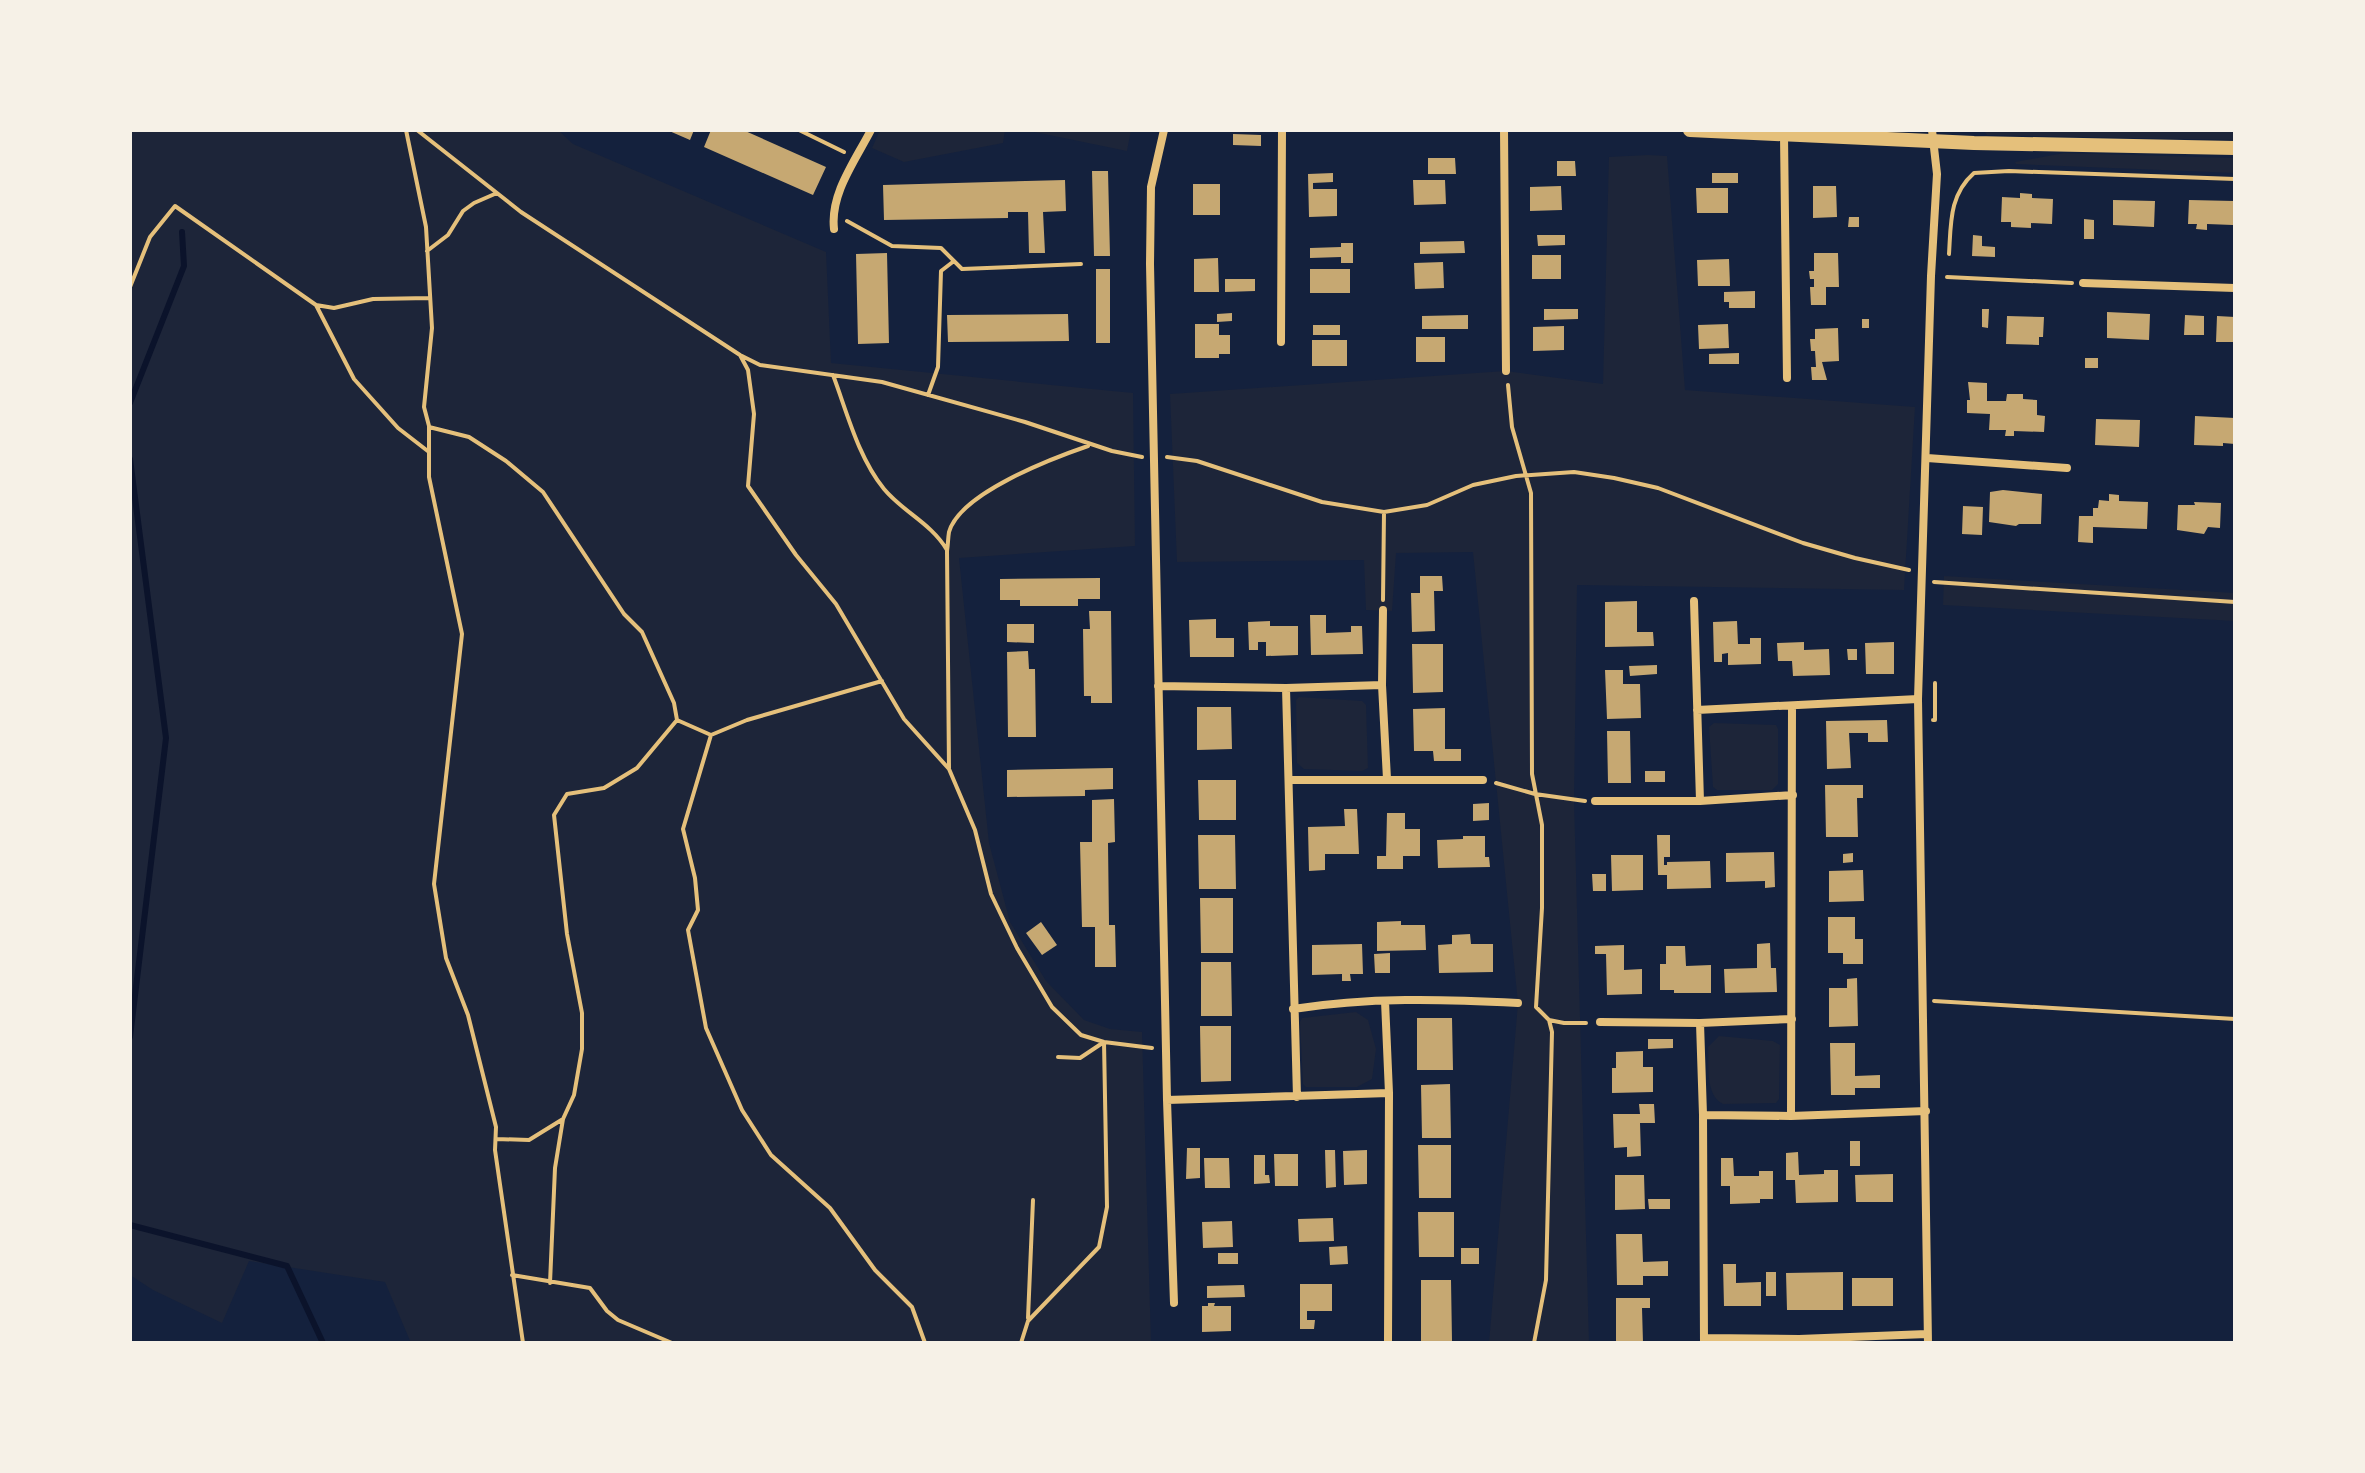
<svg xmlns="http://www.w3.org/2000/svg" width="2365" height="1473" font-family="Helvetica,sans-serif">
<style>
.green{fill:#1d2539}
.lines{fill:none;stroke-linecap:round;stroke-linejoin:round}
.stream{stroke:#0b132b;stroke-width:6}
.building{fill:#c6a872}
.path{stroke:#e5c07b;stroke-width:4}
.minor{stroke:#e5c07b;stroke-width:8}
.tertiary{stroke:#e5c07b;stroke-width:14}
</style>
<rect width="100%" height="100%" fill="#14213d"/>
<!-- green -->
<path class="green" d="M130,130H558L573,144L826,252L831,363L1133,393L1135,546L959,558L989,843L1010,922L1046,981L1084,1020L1110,1029L1142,1032L1151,1343H411L385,1282L249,1261L222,1323L153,1290L130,1275Z
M880,130H1005L1003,143L904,162L872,148Z
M1025,130H1131L1127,151Z
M1983,130H2235V140L1987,135Z
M2064,153L2235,158V173L2016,164L2015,162Z
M1648,155L1667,156L1685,390L1915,407L1904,590L1577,585L1574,801L1589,1343H1489L1518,1003L1473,552L1396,553L1392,611L1366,610L1364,560L1177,562L1170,394L1506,371L1603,384L1609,157Z
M1944,576L2235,593V621L1943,605Z
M1299,697L1362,701L1366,705L1368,768L1362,771L1304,769L1297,763L1296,700Z
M1714,723L1776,725L1778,729V784L1772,790H1717L1713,787L1709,727Z
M1356,1012L1368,1020L1376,1049L1372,1079L1357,1087H1306L1303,1084L1300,1022L1302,1018Z
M1719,1036L1773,1041L1780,1045L1779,1099L1776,1103L1723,1104C1705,1095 1709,1066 1708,1047Z"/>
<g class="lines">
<!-- stream -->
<path class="stream" d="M130,403L184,266L182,232
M130,459L166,738L130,1037
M130,1225L287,1266L323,1343"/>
</g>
<!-- building -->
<path class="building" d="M667,130H694L690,140Z
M711,130H743L826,167L813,195L704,147Z
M1233,134L1261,135V146L1233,145Z
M1428,158H1455L1456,174H1428Z
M1557,161H1575L1576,176H1557Z
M1092,171H1108L1110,256H1094Z
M1333,173V182L1313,183V189H1337V216L1309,217L1308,174Z
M1712,173H1738V183H1712Z
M1065,180L1066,211L1043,212L1045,253H1029L1028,212H1008V218L884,220L883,185Z
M1413,180H1445L1446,204L1414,205Z
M1193,184H1220V215H1193Z
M1561,186L1562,210L1530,211V187Z
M1813,186H1836L1837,217L1813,218Z
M1696,188H1728V213H1697Z
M2020,193L2032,194V198L2053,199L2052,224L2031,223V228L2011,227V222H2001L2002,197L2020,198Z
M2113,200L2155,201L2154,227L2113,225Z
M2189,200L2234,201L2233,225L2207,224V230L2196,229L2197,224H2188Z
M1849,217H1859V227H1848Z
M2084,219L2094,220V239H2084Z
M1537,235H1565V245L1538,246Z
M1973,235L1982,236V246L1995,247V257L1972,256Z
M1464,241L1465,253L1420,254V242Z
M1341,243H1353V263H1341V257L1310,258V248L1341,247Z
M887,253L889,343L858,344L856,254Z
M1814,253H1838L1839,287H1826V305H1811L1810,287H1814V279H1810L1809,271H1814Z
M1532,255H1561V279H1532Z
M1218,258L1219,292H1194V259Z
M1729,259L1730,286H1698L1697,260Z
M1443,262L1444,288L1415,289L1414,263Z
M1096,269H1110V343H1096Z
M1310,269H1350V293H1310Z
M1225,279H1255V291L1225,292Z
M1755,291V308H1729V302H1724V292Z
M1544,309H1578V319L1544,320Z
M1982,309H1989L1988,328L1982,327Z
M2107,312L2150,314L2149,340L2107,338Z
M1232,313V321L1217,322V314Z
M1068,314L1069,341L948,342L947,315Z
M1468,315V329H1422V316Z
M2185,315L2204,316V335H2184Z
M2007,316L2044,317L2043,337H2039V345L2006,344Z
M2217,316L2235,317V342H2216Z
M1862,319H1869V328H1862Z
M1195,324H1219V335H1230V354H1219V358H1195Z
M1728,324L1729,348L1699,349L1698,325Z
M1313,325H1340V335H1313Z
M1564,326V350L1533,351V327Z
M1838,328L1839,361L1822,362L1827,380H1812L1811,367H1816L1815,351H1811L1810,339H1815V329Z
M1416,337H1445V362H1416Z
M1312,340H1347V366H1312Z
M1739,353V364H1709V354Z
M2085,358H2098V368H2085Z
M1968,382L1987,383V401H2006L2007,394H2023V399L2037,400V415L2045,416L2044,432L2014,431V436H2005L2006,430H1989L1990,414L1967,413V400H1970Z
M2195,416L2235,418V444L2223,443V446L2194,445Z
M2096,419L2140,420L2139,447L2095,445Z
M2003,490L2042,494L2041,524H2019L2016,526L1989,522L1990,492Z
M2109,494L2119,495V501L2148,502L2147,529L2093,527V543L2078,542L2079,516H2093V508H2098L2099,500L2109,501Z
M2194,502L2221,503L2220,528L2208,527L2204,534L2177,530L2178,505H2195Z
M1963,506L1983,507L1982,535L1962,534Z
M1420,576H1442L1443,591H1434L1435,631L1412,632L1411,593H1420Z
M1100,578V599H1078V606H1020V600H1000V579Z
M1637,601V632H1653L1654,646L1605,647V602Z
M1089,611H1111L1112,703H1091V696H1084L1083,629H1090Z
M1310,615H1326V633L1351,632V626H1362L1363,654L1311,655Z
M1216,619V638H1234V657H1190L1189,620Z
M1270,621V626H1298V655L1266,656V642H1258V650H1249L1248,622Z
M1737,621L1738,644H1750V638H1761V664L1728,665V653L1722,654V662H1714L1713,622Z
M1007,624H1034V643L1007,642Z
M1804,642V650L1829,649L1830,675L1793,676L1792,661H1778L1777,643Z
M1894,642V674H1866L1865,643Z
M1412,644H1443V692L1413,693Z
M1847,649H1857V660H1848Z
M1028,651L1029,669H1035L1036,737H1008L1007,652Z
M1657,665V674L1630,676L1629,666Z
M1605,670H1623V684H1640L1641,718L1607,719Z
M1197,707H1231L1232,749L1197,750Z
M1445,708V749H1461V761H1434L1433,751H1414L1413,709Z
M1887,720L1888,742H1868V733H1849L1851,768L1827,769L1826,721Z
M1607,731H1630L1631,783H1608Z
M1113,768V789L1085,790V796L1007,797V770Z
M1645,771H1665V782H1645Z
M1198,780H1236V820H1199Z
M1825,785H1863V798H1857L1858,837H1826Z
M1114,799L1115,842L1108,843L1109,925H1115L1116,967H1095V927H1082L1080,842H1092V800Z
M1489,803V820L1473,821V804Z
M1344,809H1357L1359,854H1325V870L1309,871L1308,827L1345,826Z
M1387,813H1405V829H1420V856H1403V869H1377V856H1386Z
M1198,835H1235L1236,889H1199Z
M1657,835H1670V857H1664V865H1667V862L1710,861L1711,888L1667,889V875H1658Z
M1463,836H1485V857H1489L1490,867L1438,868L1437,840L1463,839Z
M1774,852L1775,887L1765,888V881L1726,882V853Z
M1853,853V862L1843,863V854Z
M1611,855H1643V890L1612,891Z
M1863,870L1864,901L1829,902V871Z
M1592,874H1606V891H1593Z
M1200,898H1233V953H1201Z
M1828,917H1855V939H1863V964H1843V953H1828Z
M1401,921V925H1425L1426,950L1377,951V922Z
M1041,922L1057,945L1042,955L1026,933Z
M1470,934L1471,944H1493V972L1439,973L1438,945L1452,944V935Z
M1770,943L1771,968H1776L1777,992L1725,993L1724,969L1757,968V944Z
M1362,944L1363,974H1350L1351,981H1342V974L1312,975V945Z
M1624,945V970L1642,969V994L1607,995L1606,954H1595V946Z
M1666,946H1685L1686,966L1711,965V993H1674V990H1660V964H1666Z
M1390,953V973H1375L1374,954Z
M1201,962H1231L1232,1016H1201Z
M1857,978L1858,1026L1829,1027V988H1847V979Z
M1417,1018H1452L1453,1070H1417Z
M1200,1026H1231V1081L1201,1082Z
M1648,1039H1673V1048L1648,1049Z
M1830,1043H1855V1076L1880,1075V1088H1855V1095H1831Z
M1643,1051V1067H1653V1092L1612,1093V1068H1616V1052Z
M1450,1084L1451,1138H1422L1421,1085Z
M1639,1104H1654L1655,1123H1640L1641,1156L1627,1157V1147L1614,1148L1613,1114H1640Z
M1850,1141H1860V1166H1850Z
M1418,1145H1451V1198H1419Z
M1187,1148H1200V1178L1186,1179Z
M1325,1150H1335L1336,1187L1326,1188Z
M1367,1150V1184L1344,1185L1343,1151Z
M1798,1152L1799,1175L1824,1174V1170H1838V1202L1796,1203L1795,1180H1786V1153Z
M1274,1154H1298V1186H1275Z
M1254,1155H1265V1175H1269L1270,1183L1254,1184Z
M1204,1158H1229L1230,1188H1205Z
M1721,1158H1733L1734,1176H1759V1171H1773V1199H1760V1203L1730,1204V1186H1721Z
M1893,1174V1202H1856L1855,1175Z
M1615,1175H1644L1645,1209L1615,1210Z
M1648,1199H1670V1209H1649Z
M1418,1212H1454V1257H1419Z
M1333,1218L1334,1241L1299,1242L1298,1219Z
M1232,1221L1233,1247L1203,1248L1202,1222Z
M1616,1234H1642L1643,1262L1668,1261V1276H1643V1285H1617Z
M1347,1246L1348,1264L1330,1265L1329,1247Z
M1461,1248H1479V1264H1461Z
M1218,1253H1238V1264H1218Z
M1723,1264H1736V1283L1761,1282V1306H1724Z
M1766,1272H1776V1296H1766Z
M1843,1272V1310H1787L1786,1273Z
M1852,1278H1893V1306H1852Z
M1421,1280H1451L1452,1341H1421Z
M1300,1284H1332V1311H1307V1320H1315L1314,1329H1300Z
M1244,1285L1245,1297L1207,1298V1286Z
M1616,1298H1650V1308H1642L1643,1343H1616Z
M1208,1303H1215L1214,1306H1231V1331L1202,1332V1306H1208Z"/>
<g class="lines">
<!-- path -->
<path class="path" d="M406,130L426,227L432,328L424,407L429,426V477L462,634L434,884L446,958L468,1015L496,1127L495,1150L523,1343
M417,130L521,212L740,355L748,370L754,414L748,486L796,555L836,604L904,719L949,769L975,830L991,894L1017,948L1052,1007L1081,1035L1104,1042L1152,1048
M799,130L844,152
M847,221L892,246L941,248L962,269L1081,264
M427,251L448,235L463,211L474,203L497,193
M1949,254C1951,224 1949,195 1974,173L2009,171L2235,179
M1947,277L2072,283
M130,287L150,237L175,206L316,305L334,308L373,299L430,298
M316,305L354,379L398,428L429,452
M740,355L760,365L882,382L1025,422L1112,451L1142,457
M833,375C847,412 858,457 884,489C903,512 931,523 947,550
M1508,385L1512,427L1531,493L1532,774L1542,825V908L1536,1007L1549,1020L1552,1032L1546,1280L1534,1343
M928,395L938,367L941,271L954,261
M429,427L469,437L506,461L543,492L624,614L642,632L674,703L677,720
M1167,457L1197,461L1322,502L1384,512L1427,505L1473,485L1516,476L1574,472L1614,478L1658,488L1803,543L1855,558L1909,570
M1934,582L2235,602
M1383,600L1384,512
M677,720L711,735L747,720L882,681
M1933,720H1935V683
M711,735L683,829L695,878L698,910L688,930L706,1028L742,1110L771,1155L830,1208L875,1270L912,1307L925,1343
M949,768L947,551C948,545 948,538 949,532C960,493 1053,458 1088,446
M1496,783L1535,794L1585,801
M1934,1001L2235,1019
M1549,1020L1564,1023H1586
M1058,1057L1080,1058L1104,1042
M496,1139L529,1140L563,1119
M512,1275L590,1288L607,1311L618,1320L672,1343
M550,1283L555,1168L563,1119L574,1095L582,1049V1013L567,934L554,815L567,794L604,788L637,768L677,720
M1028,1318L1033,1200
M1021,1343L1028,1321L1099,1247L1107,1207L1104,1042"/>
<!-- minor -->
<path class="minor" d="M1164,130L1151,187L1150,264L1167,1100L1174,1303
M1504,130L1506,371
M1784,136L1787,378
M834,229C830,194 855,161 871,130
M2083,283L2235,288
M1281,342L1282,130
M1927,458L2067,468
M1694,601L1700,801
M1383,610L1382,685L1387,779
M1158,686L1286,688L1382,685
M1286,688L1297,1097
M1697,710L1918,699
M1289,780H1483
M1595,801H1700L1793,795
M1385,1001L1389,1093L1388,1342
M1293,1009C1368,997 1443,999 1518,1003
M1600,1022L1700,1023L1792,1019
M1700,1023L1703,1115L1704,1343
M1167,1100L1389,1093
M1703,1115L1791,1116L1926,1111
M1791,1116L1792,707
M1704,1338L1799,1339L1927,1334
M1928,1343L1918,699L1931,276L1937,174L1932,130"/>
<!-- tertiary -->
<path class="tertiary" d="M1690,130L1974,143L2235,148"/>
</g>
<!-- border -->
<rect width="2365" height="1473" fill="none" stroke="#f6f1e7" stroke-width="264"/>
</svg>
